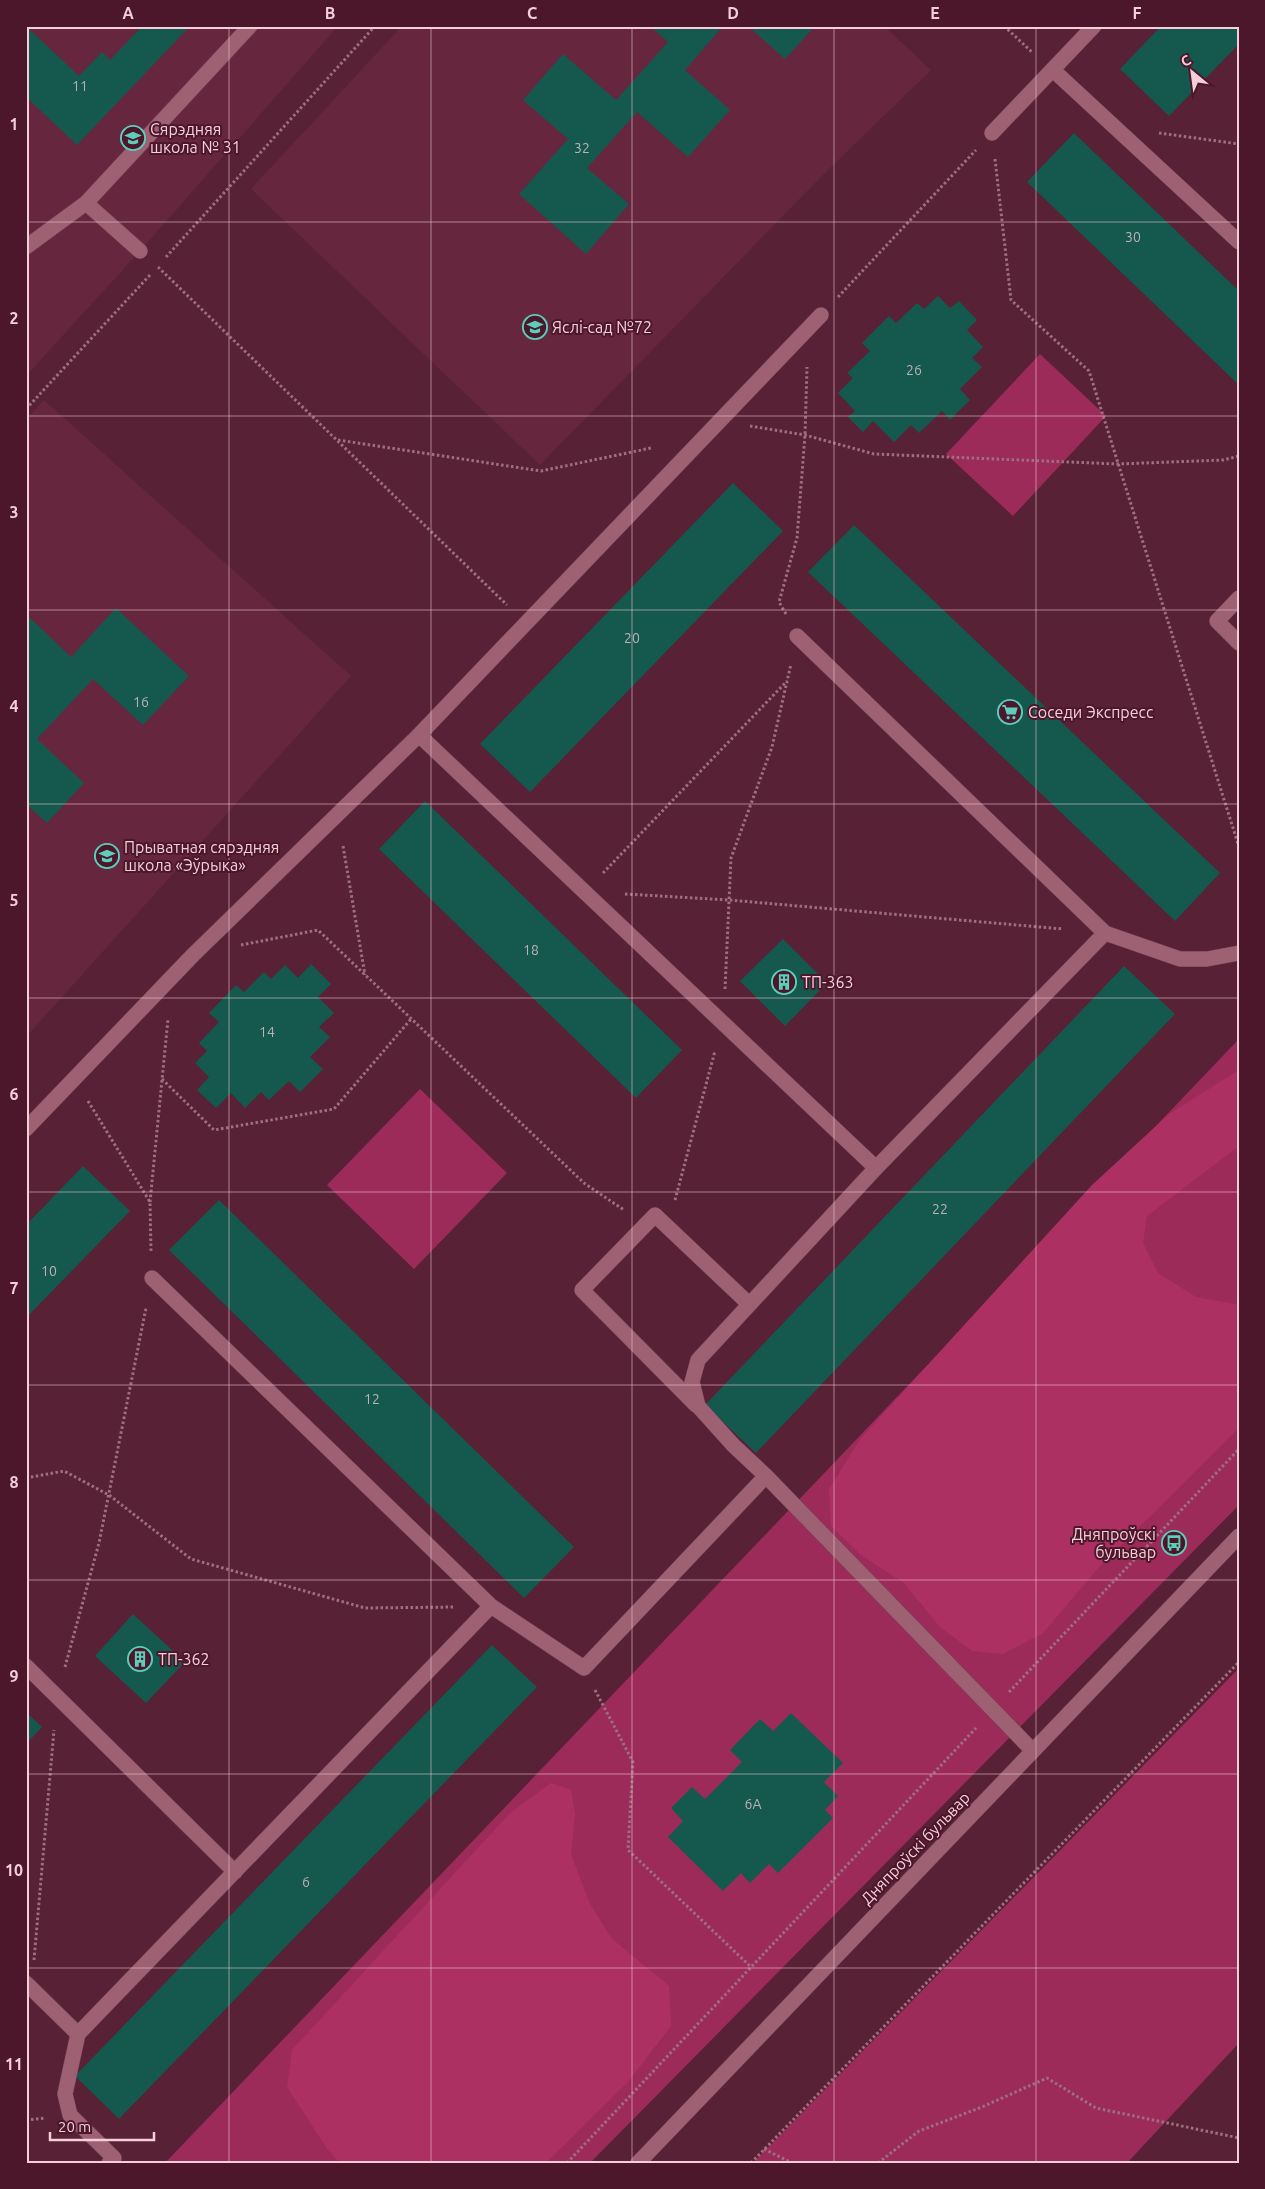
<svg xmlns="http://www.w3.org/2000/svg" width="1265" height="2189" font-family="Ubuntu,sans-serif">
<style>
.built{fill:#66273e}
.green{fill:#9d2b5a}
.forest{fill:#ad3063}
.building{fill:#14584e}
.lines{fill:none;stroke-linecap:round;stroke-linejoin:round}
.lane-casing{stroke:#724255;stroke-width:16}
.street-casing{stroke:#724255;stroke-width:16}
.path{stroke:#9e6f7f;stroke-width:3;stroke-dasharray:2.5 2.5;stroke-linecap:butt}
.lane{stroke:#9e6073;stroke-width:15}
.street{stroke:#9e6073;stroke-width:15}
.grid{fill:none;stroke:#f4cfd9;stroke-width:1;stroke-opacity:0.55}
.labels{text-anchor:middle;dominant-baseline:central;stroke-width:4;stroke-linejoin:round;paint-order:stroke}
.number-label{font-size:14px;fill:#bcb1b6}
.poi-label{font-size:16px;fill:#f4cfd9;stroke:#4c162b;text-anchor:start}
.street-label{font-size:16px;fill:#f4cfd9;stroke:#4c162b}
.neatline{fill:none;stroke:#f4cfd9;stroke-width:2}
.grid-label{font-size:16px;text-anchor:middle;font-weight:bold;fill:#f4cfd9}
</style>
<rect width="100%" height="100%" fill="#582135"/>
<!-- built -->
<path class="built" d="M26,26H338L140,251L26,376Z
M402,26H884L931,70L823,175L540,465L251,189Z
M44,400L351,676L26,1037V419Z"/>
<!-- green -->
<path class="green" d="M1040,354L1106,416L1013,516L946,454Z
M1239,1039V1505L590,2163H165Z
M420,1089L507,1173L414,1269L327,1185Z
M1239,1668V2043L1127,2163H753Z"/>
<!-- forest -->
<path class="forest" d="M1239,1070V1146L1147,1216L1143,1243L1158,1273L1196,1297L1239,1305V1428L1099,1567L1043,1633L1003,1654L972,1651L939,1626L904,1583L861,1555L831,1526L829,1489L861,1438L1092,1185L1169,1114Z
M551,1783L571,1790L575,1814L571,1854L590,1904L612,1939L669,1986L671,2026L628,2082L546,2163H340L328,2150L287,2087L292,2050L510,1813Z"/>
<!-- building -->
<path class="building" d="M26,26L79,76L102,52L110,60L142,26H190L77,145L26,97Z
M650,26H723L685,70L730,110L688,157L637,112L587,168L629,204L586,254L519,194L568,139L523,100L563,54L616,100L668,42Z
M748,26H815L785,59Z
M1161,26H1239V44L1169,116L1120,69Z
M1074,133L1239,291V385L1027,182Z
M938,296L950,308L959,301L977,320L967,330L983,347L972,358L982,367L960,389L970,400L950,420L942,411L919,433L911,425L894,442L873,421L863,432L848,417L855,411L838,393L853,378L847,373L870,351L862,343L889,316L896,323L917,303L924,309Z
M733,483L783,531L530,792L480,744Z
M854,525L1220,873L1175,921L808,572Z
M116,608L189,676L143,725L93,679L37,739L84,783L47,823L26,804V618L28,616L71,657Z
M425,801L682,1050L636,1098L379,849Z
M783,939L827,983L785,1026L740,981Z
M311,964L331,984L318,997L334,1013L319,1027L330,1037L310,1057L323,1069L300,1092L289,1081L269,1100L261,1092L245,1108L231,1093L216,1108L197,1090L209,1077L195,1063L207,1051L199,1043L219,1022L209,1013L236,985L244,992L264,972L271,979L285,965L298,978Z
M1124,966L1175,1014L756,1453L705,1405Z
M83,1166L130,1211L26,1318V1225Z
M219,1200L574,1547L524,1598L169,1250Z
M133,1614L185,1662L146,1703L95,1656Z
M492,1645L537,1687L119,2119L75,2076Z
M26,1712L42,1727L26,1744Z
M791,1713L843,1763L824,1782L838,1796L825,1810L833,1818L778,1873L769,1864L750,1883L741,1873L723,1891L668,1837L683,1821L671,1808L692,1787L705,1799L742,1762L730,1750L760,1719L773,1731Z"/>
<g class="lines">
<defs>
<path id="lane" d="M1053,70L1239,242
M992,133L1094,26
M86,203L140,251
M26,247L86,203L250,26
M1239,598L1217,621L1239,643
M797,636L1105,933L876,1168
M419,735L876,1168L698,1360L692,1382L698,1406L733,1445L766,1476L1032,1750
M1105,933L1180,959H1207L1239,953
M26,1129L193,955L419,735L821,315
M696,1405L582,1290L655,1215L749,1304
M491,1606L584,1668L766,1476
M26,1666L235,1872
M26,1983L78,2034L65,2094L70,2115L114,2158L109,2163
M78,2034L491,1606L152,1278"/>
<path id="street" d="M638,2163L1239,1536"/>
</defs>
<!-- lane casing -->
<use href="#lane" class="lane-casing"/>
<!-- street casing -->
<use href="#street" class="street-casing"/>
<!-- path -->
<path class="path" d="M1004,26L1033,53
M1159,133L1239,144
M995,159L1011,300L1089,371L1239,847
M166,257L375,26
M158,267L507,605
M838,297L976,150
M26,409L150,275
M750,426L805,435L874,454L1118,464L1223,460L1239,456
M338,440L541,471L651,448
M786,614L779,602L797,538L805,435L807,367
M343,846L365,975
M603,873L787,681
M625,894L729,900L1063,929
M241,945L318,930L584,1183L624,1210
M725,989L731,858L772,747L791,664
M162,1079L214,1130L334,1109L411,1019
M88,1101L150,1202L151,1252
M675,1200L715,1051
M150,1202L168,1019
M26,1478L64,1471L109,1495L191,1559L365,1608L455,1607
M65,1667L99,1543L146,1308
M595,1690L633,1762L628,1850L751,1967
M1009,1692L1239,1449
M34,1960L54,1730
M26,2120L45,2118
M764,2149L792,2163
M567,2163L976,1728
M751,2163L1239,1662
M878,2163L919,2131L982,2107L1047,2078L1096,2108L1239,2138"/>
<!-- lane -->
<use href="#lane" class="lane"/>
<!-- street -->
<use href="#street" class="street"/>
</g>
<!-- grid -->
<path class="grid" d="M229,26V2163M431,26V2163M632,26V2163M834,26V2163M1036,26V2163M26,222H1239M26,416H1239M26,610H1239M26,804H1239M26,998H1239M26,1192H1239M26,1385H1239M26,1580H1239M26,1774H1239M26,1968H1239"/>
<!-- icons -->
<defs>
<symbol id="school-ring" viewBox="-11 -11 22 22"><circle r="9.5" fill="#4c162b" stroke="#5cceba" stroke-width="1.5"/><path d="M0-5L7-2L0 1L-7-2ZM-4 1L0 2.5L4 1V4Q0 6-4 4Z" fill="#5cceba"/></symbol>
<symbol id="supermarket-ring" viewBox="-11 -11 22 22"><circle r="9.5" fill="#4c162b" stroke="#5cceba" stroke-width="1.5"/><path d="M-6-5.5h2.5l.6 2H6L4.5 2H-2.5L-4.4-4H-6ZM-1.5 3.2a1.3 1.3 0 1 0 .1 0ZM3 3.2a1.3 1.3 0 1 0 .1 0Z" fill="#5cceba"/></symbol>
<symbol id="building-ring" viewBox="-11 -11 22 22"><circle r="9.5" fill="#4c162b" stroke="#5cceba" stroke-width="1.5"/><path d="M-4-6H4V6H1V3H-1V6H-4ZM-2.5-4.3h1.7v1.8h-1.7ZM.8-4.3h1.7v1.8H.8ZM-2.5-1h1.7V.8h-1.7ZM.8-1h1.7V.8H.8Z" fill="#5cceba"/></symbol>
<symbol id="bus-ring" viewBox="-11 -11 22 22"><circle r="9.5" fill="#4c162b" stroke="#5cceba" stroke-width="1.5"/><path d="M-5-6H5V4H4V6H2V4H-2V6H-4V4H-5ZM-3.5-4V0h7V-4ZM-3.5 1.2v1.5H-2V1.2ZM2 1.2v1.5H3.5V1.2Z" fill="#5cceba"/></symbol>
</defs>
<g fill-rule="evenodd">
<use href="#school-ring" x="119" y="124" width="28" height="28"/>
<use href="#school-ring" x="521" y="313" width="28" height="28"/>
<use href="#supermarket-ring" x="996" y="698" width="28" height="28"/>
<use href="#school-ring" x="93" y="842" width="28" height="28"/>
<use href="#building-ring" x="770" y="968" width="28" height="28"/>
<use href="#bus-ring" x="1160" y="1529" width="28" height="28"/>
<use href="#building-ring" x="126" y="1645" width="28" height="28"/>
</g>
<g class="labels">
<!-- number labels -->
<g class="number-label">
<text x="80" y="86">11</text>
<text x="582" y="148">32</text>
<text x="1133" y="237">30</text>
<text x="914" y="370">26</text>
<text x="632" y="638">20</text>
<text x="141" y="702">16</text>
<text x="531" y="950">18</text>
<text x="267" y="1032">14</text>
<text x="940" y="1209">22</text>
<text x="49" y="1271">10</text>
<text x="372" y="1399">12</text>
<text x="753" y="1804">6А</text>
<text x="306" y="1882">6</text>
</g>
<!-- poi labels -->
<g class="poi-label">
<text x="150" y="129">Сярэдняя<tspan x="150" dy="18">школа № 31</tspan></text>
<text x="552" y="327">Яслі-сад №72</text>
<text x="1028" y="712">Соседи Экспресс</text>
<text x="124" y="847">Прыватная сярэдняя<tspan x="124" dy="18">школа «Эўрыка»</tspan></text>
<text x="802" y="982">ТП-363</text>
<text x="1156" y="1534" text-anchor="end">Дняпроўскі<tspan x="1156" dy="18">бульвар</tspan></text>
<text x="158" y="1659">ТП-362</text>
</g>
<!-- street labels -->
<g class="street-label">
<text transform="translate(915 1848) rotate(-46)">Дняпроўскі бульвар</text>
</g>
</g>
<!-- border -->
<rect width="1265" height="2189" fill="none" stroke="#4c162b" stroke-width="55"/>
<!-- north arrow -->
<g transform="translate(1192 72) rotate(331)" stroke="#4c162b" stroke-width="4" paint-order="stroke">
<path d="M0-4L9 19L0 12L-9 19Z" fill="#f4cfd9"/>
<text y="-8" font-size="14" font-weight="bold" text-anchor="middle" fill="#f4cfd9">С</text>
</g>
<!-- scale -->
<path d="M50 2132v8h104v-8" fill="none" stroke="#f4cfd9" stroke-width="2.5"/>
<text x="58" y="2132" font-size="15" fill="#f4cfd9" stroke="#4c162b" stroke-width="4" paint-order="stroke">20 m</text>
<rect x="28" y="28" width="1210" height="2134" class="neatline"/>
<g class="grid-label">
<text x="128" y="19">A</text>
<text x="330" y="19">B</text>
<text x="532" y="19">C</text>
<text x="733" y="19">D</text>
<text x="935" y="19">E</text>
<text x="1137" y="19">F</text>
<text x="14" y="130">1</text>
<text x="14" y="324">2</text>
<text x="14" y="518">3</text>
<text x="14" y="712">4</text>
<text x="14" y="906">5</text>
<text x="14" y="1100">6</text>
<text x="14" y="1294">7</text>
<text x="14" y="1488">8</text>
<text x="14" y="1682">9</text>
<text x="14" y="1876">10</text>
<text x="14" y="2070">11</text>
</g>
</svg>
